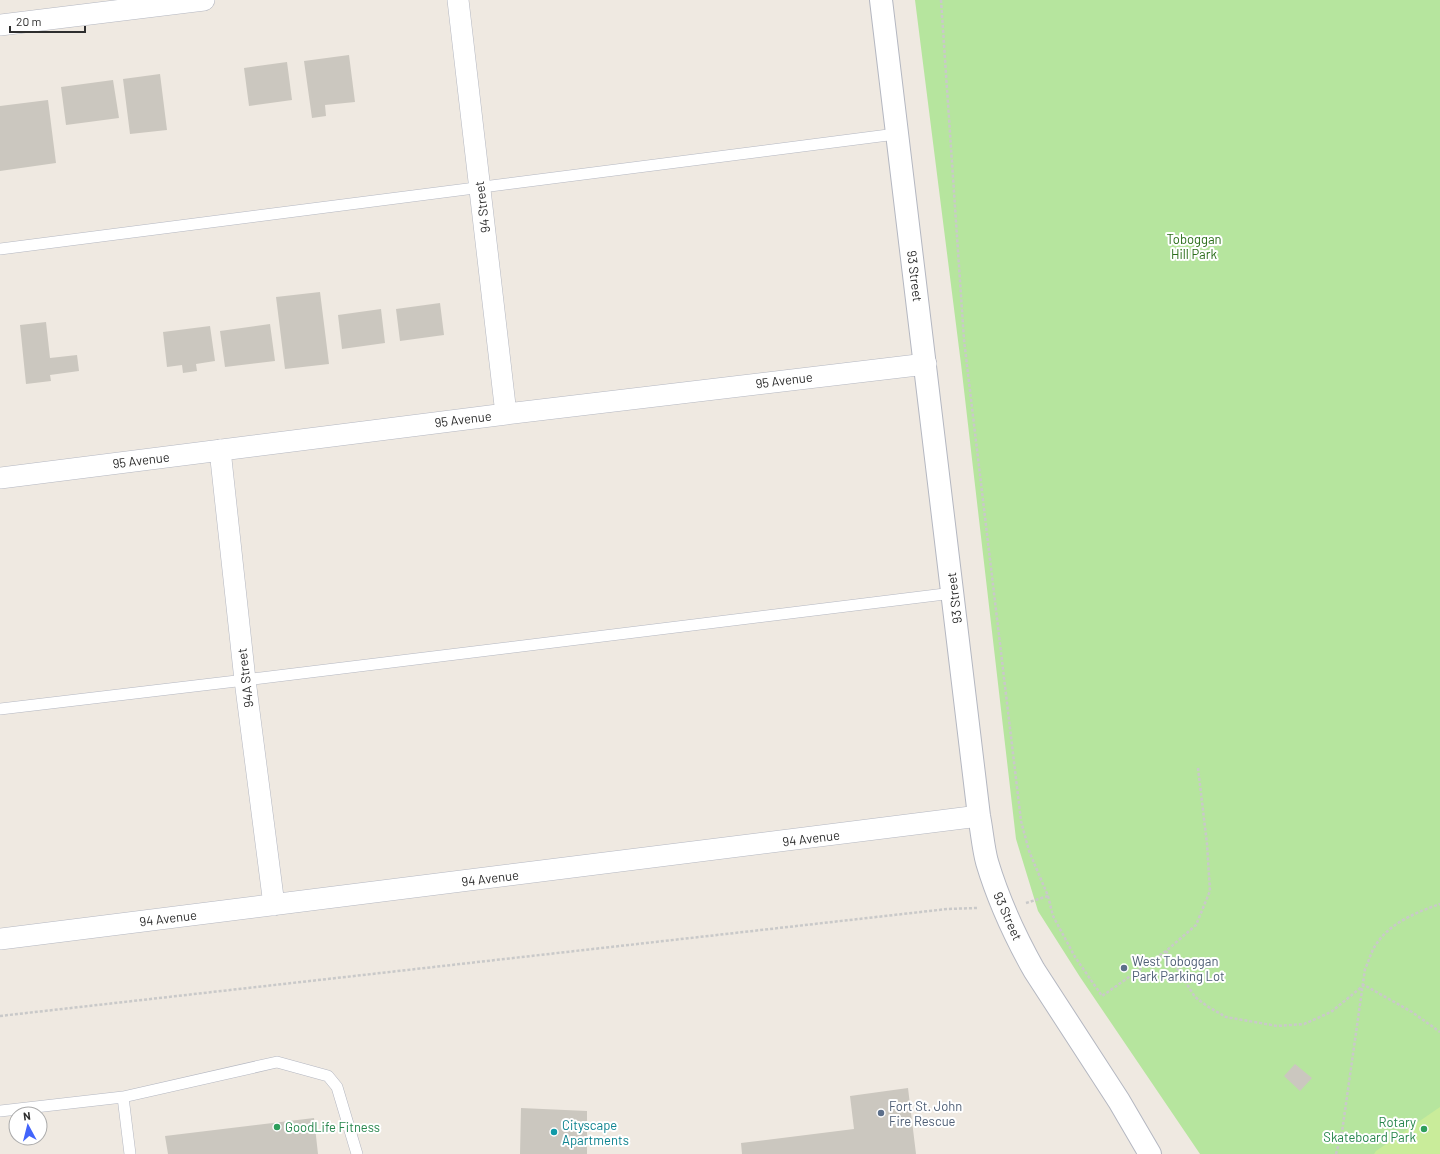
<svg xmlns="http://www.w3.org/2000/svg" width="1440" height="1154" font-family="Barlow,sans-serif">
<style>
.green{fill:#b6e59e}
.pitch{fill:#c9ec9a}
.building{fill:#cbc7bf}
.lines{fill:none;stroke-linecap:round;stroke-linejoin:round}
.service-casing{stroke:#b4b7c1;stroke-width:12}
.minor-casing{stroke:#b4b7c1;stroke-width:22}
.tertiary-casing{stroke:#b4b7c1;stroke-width:24}
.path{stroke:#c9c9c9;stroke-width:2.5;stroke-dasharray:3 2;stroke-linecap:butt}
.service{stroke:#fff;stroke-width:11}
.minor{stroke:#fff;stroke-width:21}
.tertiary{stroke:#fff;stroke-width:22}
.service-dot{fill:#5c6f8a;stroke:#fff;stroke-width:1.5}
.leisure-dot{fill:#2e9e5b;stroke:#fff;stroke-width:1.5}
.culture-dot{fill:#0f9aa8;stroke:#fff;stroke-width:1.5}
.labels{text-anchor:middle;dominant-baseline:central;stroke-width:4;stroke-linejoin:round;paint-order:stroke}
.street-label{font-size:13px;fill:#2e2e2e;stroke:#fff}
.park-label{font-size:13px;fill:#2c6e1b;stroke:#fff}
.service-label{font-size:13px;fill:#4e5e75;stroke:#fff;text-anchor:start}
.leisure-label{font-size:13px;fill:#27864d;stroke:#fff;text-anchor:end}
.culture-label{font-size:13px;fill:#0d838f;stroke:#fff;text-anchor:start}
</style>
<rect width="100%" height="100%" fill="#efe9e1"/>
<!-- green -->
<path class="green" d="M915,0H1440V1154H1200L1080,977L1038,911L1016,839L961,364Z"/>
<!-- pitch -->
<path class="pitch" d="M1440,1107V1154H1374L1376,1151Z"/>
<!-- building -->
<path class="building" d="M349,55L355,102L325,105L326,116L312,118L304,61Z
M287,62L292,100L249,106L244,68Z
M160,74L167,130L130,134L123,79Z
M113,80L119,118L66,125L61,87Z
M48,100L56,163L0,171V106Z
M320,292L329,364L285,369L276,297Z
M440,303L444,335L400,341L396,309Z
M381,309L385,343L342,349L338,315Z
M46,322L50,358L77,355L79,371L50,375L51,381L26,384L20,325Z
M270,324L275,361L225,367L220,331Z
M210,326L215,361L196,364L197,371L183,373L182,365L167,367L163,332Z
M1295,1064L1312,1078L1300,1091L1284,1076Z
M908,1088L916,1154H742L741,1143L854,1129L850,1096Z
M521,1108L587,1111V1154H520Z
M314,1118L318,1154H168L165,1136Z"/>
<g class="lines">
<defs>
<path id="service" d="M0,249L896,134
M0,709L245,680L953,593
M0,1111L123,1097
M130,1154L123,1097L277,1062L328,1076L337,1087L357,1154"/>
<path id="minor" d="M458,0L506,414
M0,25L204,0
M220,450L245,680L274,905
M0,478L506,414L926,364
M0,939L979,816"/>
<path id="tertiary" d="M881,0L979,816C982,831 983,847 987,862C998,899 1015,936 1034,970L1119,1101L1150,1154"/>
</defs>
<!-- service casing -->
<use href="#service" class="service-casing"/>
<!-- minor casing -->
<use href="#minor" class="minor-casing"/>
<!-- tertiary casing -->
<use href="#tertiary" class="tertiary-casing"/>
<!-- path -->
<path class="path" d="M941,0L964,340L1021,821L1029,851L1048,896L1053,916L1075,957L1102,996L1166,951L1196,925L1210,891L1207,844L1198,768
M1026,903L1048,896
M1166,951L1195,997L1207,1006L1226,1017L1277,1026L1304,1024L1331,1012L1364,985L1412,1012L1440,1032
M0,1016L947,909L977,908
M1336,1154L1342,1132L1365,969C1369,961 1371,952 1375,946C1389,923 1417,912 1440,904"/>
<!-- service -->
<use href="#service" class="service"/>
<!-- minor -->
<use href="#minor" class="minor"/>
<!-- tertiary -->
<use href="#tertiary" class="tertiary"/>
</g>
<!-- markers -->
<g class="service-dot">
<circle cx="1124" cy="968" r="4"/>
<circle cx="881" cy="1113" r="4"/>
</g>
<g class="leisure-dot">
<circle cx="277" cy="1127" r="4"/>
<circle cx="1424" cy="1129" r="4"/>
</g>
<circle class="culture-dot" cx="554" cy="1132" r="4"/>
<g class="labels">
<!-- street labels -->
<g class="street-label">
<text transform="translate(482 207) rotate(-97)">94 Street</text>
<text transform="translate(915 276) rotate(83)">93 Street</text>
<text transform="translate(784 380) rotate(-7)">95 Avenue</text>
<text transform="translate(463 419) rotate(-7)">95 Avenue</text>
<text transform="translate(141 460) rotate(-7)">95 Avenue</text>
<text transform="translate(954 598) rotate(-97)">93 Street</text>
<text transform="translate(245 678) rotate(-97)">94A Street</text>
<text transform="translate(811 838) rotate(-7)">94 Avenue</text>
<text transform="translate(490 878) rotate(-7)">94 Avenue</text>
<text transform="translate(1008 916) rotate(66)">93 Street</text>
<text transform="translate(168 918) rotate(-7)">94 Avenue</text>
</g>
<!-- park labels -->
<g class="park-label">
<text x="1194" y="239">Toboggan<tspan x="1194" dy="15">Hill Park</tspan></text>
</g>
<!-- service labels -->
<g class="service-label">
<text x="1132" y="961">West Toboggan<tspan x="1132" dy="15">Park Parking Lot</tspan></text>
<text x="889" y="1106">Fort St. John<tspan x="889" dy="15">Fire Rescue</tspan></text>
</g>
<!-- leisure labels -->
<g class="leisure-label">
<text x="1416" y="1122">Rotary<tspan x="1416" dy="15">Skateboard Park</tspan></text>
<text x="285" y="1127" text-anchor="start">GoodLife Fitness</text>
</g>
<!-- culture labels -->
<g class="culture-label">
<text x="562" y="1125">Cityscape<tspan x="562" dy="15">Apartments</tspan></text>
</g>
</g>
<!-- north arrow -->
<g transform="translate(28 1126) rotate(353)"><circle r="19" fill="#ffffff" stroke="#ababab"/>
<path d="M0-3L7 15L0 10L-7 15Z" fill="#4264fb"/>
<text y="-6" font-size="11" font-weight="bold" text-anchor="middle" fill="#2e2e2e">N</text>
</g>
<!-- scale -->
<path d="M10 26v6h75v-6" fill="none" stroke="#2e2e2e" stroke-width="2"/>
<text x="16" y="26" font-size="12" fill="#2e2e2e" stroke="#ffffff" stroke-width="3" paint-order="stroke">20 m</text>
</svg>
